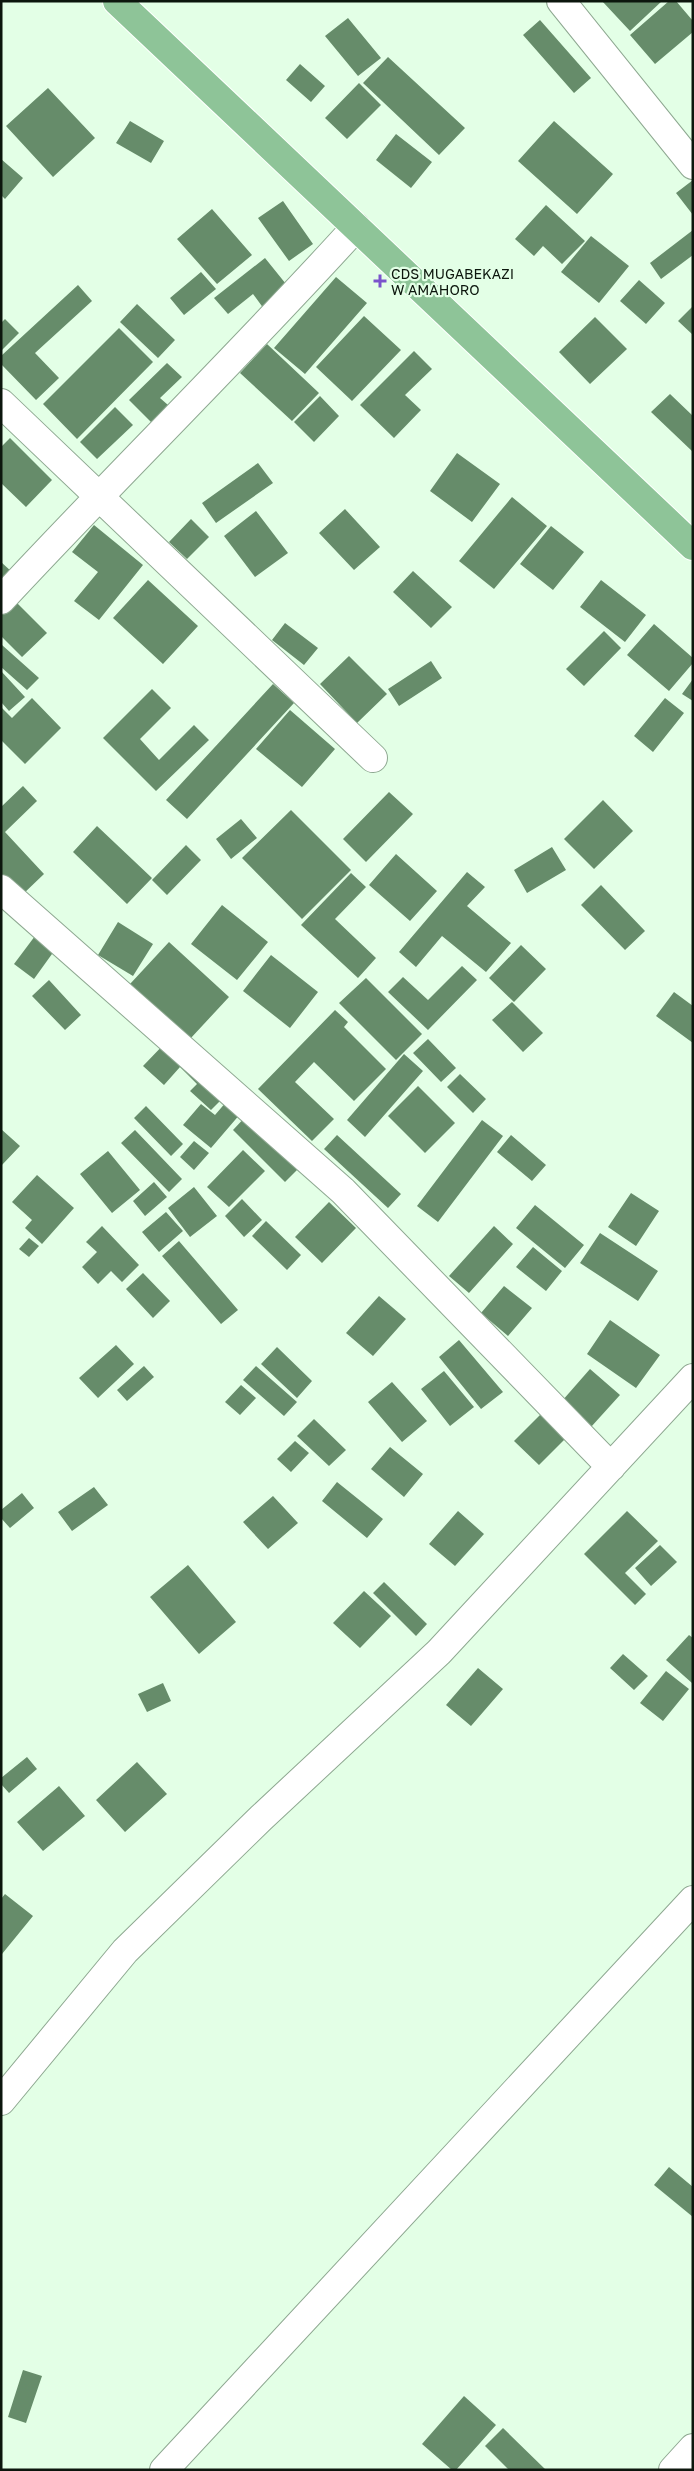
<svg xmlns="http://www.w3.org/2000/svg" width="694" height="2471" font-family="'Golos Text',sans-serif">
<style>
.building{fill:#668c6a}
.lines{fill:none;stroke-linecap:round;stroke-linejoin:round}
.street-casing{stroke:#8ea891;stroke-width:30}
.primary-casing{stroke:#fff;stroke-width:30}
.street{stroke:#fff;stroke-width:28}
.primary{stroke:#8ec498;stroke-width:28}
.poi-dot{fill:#7a53cc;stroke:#e3ffe6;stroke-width:2}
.labels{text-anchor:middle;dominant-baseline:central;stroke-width:4.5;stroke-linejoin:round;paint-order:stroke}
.poi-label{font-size:14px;fill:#0c160d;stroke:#e3ffe6;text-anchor:start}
</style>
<rect width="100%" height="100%" fill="#e3ffe6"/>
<!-- building -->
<path class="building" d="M602,1H662L630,31Z
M669,1H676L693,21V32L655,64L630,35Z
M348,18L381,58L358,76L325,36Z
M540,20L591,78L574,93L523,35Z
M388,57L465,128L439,155L363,83Z
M300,64L325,86L311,102L286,80Z
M359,83L381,105L347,139L325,118Z
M48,88L95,138L53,177L6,126Z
M130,121L164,141L151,163L116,143Z
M554,121L613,174L577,214L518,161Z
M396,134L432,162L411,188L376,160Z
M1,159L23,178L5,199L1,195Z
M693,180V215L676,193Z
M283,201L313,244L289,261L258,218Z
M546,205L585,241L562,264L543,246L534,256L515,239Z
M212,209L252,255L217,284L177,239Z
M693,230V255L661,279L650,263Z
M591,236L629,266L599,303L561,272Z
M265,258L290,289L264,309L253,294L228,314L214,298Z
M201,272L216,289L184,315L170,298Z
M336,277L367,303L305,374L274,348Z
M639,280L665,303L646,324L620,301Z
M78,285L92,301L35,353L59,378L36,400L1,364V356Z
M137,304L175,340L158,358L120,322Z
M693,306V335L678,321Z
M364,316L401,350L352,401L316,367Z
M595,317L627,349L590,384L559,352Z
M5,319L19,333L1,351V323Z
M119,328L153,362L77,439L43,404Z
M267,344L319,393L292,421L240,373Z
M414,351L432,369L405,395L421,410L394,438L360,405Z
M167,363L182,377L160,398L168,405L151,422L129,400Z
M670,394L693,416V452L651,412Z
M320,396L339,416L314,442L294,422Z
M115,407L133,425L97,459L80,442Z
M10,438L52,480L26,507L1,483V447Z
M457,453L500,484L472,522L430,491Z
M258,463L273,483L216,523L202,503Z
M512,497L547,526L494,589L459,561Z
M345,509L380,547L354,570L319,533Z
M256,511L288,553L255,577L224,536Z
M191,519L209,537L187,559L169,542Z
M94,525L143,565L99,620L74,601L98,572L72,552Z
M551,526L584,552L553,590L520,564Z
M1,562L12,572L1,583Z
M413,571L452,607L431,628L393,592Z
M148,580L198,626L163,664L113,618Z
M601,580L646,615L625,642L580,607Z
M12,598L47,633L22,657L1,636V609Z
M285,623L318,648L304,665L272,640Z
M654,624L693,658V663L669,691L627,655Z
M604,631L621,648L584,686L566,669Z
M2,645L39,678L27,690L1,667Z
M349,656L387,694L357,723L320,684Z
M431,661L442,678L399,706L388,689Z
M1,671L25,697L9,711L1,702Z
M693,679V701L682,694Z
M273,684L294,703L187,819L166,800Z
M152,689L171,708L140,739L159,760L194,725L209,740L156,791L103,738Z
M32,698L61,728L25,764L1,740V707L12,718Z
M665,698L684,713L653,752L634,736Z
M290,710L335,749L302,787L256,749Z
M23,786L37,801L5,832L44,874L21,896L1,874V807Z
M389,792L413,814L366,862L343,839Z
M603,800L633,831L594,869L564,839Z
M291,810L351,870L302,919L242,858Z
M241,819L257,838L231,859L216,839Z
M97,826L152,878L127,904L73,852Z
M186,845L201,860L167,895L152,880Z
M552,847L566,870L527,893L514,870Z
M396,854L437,891L410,921L369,885Z
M467,872L485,887L467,906L511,943L486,972L442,936L416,967L399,952Z
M351,873L366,887L335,919L376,958L358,978L301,925Z
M601,885L645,931L625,950L581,905Z
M222,905L268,942L237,980L191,944Z
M118,922L153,944L133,976L98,955Z
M38,932L57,947L34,979L14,964Z
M169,942L229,997L190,1039L130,984Z
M521,945L546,969L514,1002L489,978Z
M271,955L318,992L290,1028L243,991Z
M462,966L477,980L428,1030L388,992L403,977L428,1000Z
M366,978L422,1034L396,1060L339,1003Z
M49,980L81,1015L65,1030L32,996Z
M674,992L693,1006V1043L656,1016Z
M512,1002L543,1033L523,1052L492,1020Z
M335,1010L348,1022L344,1027L386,1069L354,1101L314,1062L295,1082L334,1119L312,1141L258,1089Z
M169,1039L228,1093L211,1110L190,1091L197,1084L180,1067L164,1085L143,1066Z
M428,1039L456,1068L441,1082L413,1053Z
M404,1054L423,1071L365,1137L347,1120Z
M460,1074L486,1099L473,1113L447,1087Z
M418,1086L455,1123L425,1153L388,1116Z
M227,1101L241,1113L211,1148L183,1125L201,1104L215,1115Z
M146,1106L183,1144L171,1156L134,1118Z
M249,1113L301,1166L285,1182L233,1130Z
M482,1120L503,1136L438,1222L417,1206Z
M1,1129L20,1146L1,1166Z
M135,1130L182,1179L169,1192L121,1143Z
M337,1135L401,1194L388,1208L324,1149Z
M511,1135L546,1165L532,1181L497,1152Z
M194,1141L209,1153L194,1170L180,1157Z
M243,1150L265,1171L229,1207L207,1187Z
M108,1151L140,1190L112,1213L80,1174Z
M37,1175L74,1208L42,1244L25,1228L32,1220L12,1202Z
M154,1182L167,1197L145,1216L133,1201Z
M194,1187L217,1216L190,1237L168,1208Z
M631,1193L659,1211L636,1246L608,1227Z
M242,1199L262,1220L244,1237L225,1216Z
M329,1202L356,1228L322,1263L295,1237Z
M535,1205L584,1245L565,1268L516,1228Z
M166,1212L183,1231L159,1252L142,1232Z
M266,1221L301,1255L287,1270L252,1236Z
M102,1226L139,1265L122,1282L111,1271L98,1284L82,1267L97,1252L86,1242Z
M494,1226L513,1244L469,1293L449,1276Z
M600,1233L658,1271L638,1301L580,1263Z
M29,1238L39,1246L29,1257L19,1249Z
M179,1241L238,1310L221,1324L162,1256Z
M533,1247L562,1271L546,1291L516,1267Z
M143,1273L170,1301L153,1318L126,1289Z
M504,1286L532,1308L508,1336L481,1313Z
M379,1296L406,1319L373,1356L346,1333Z
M610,1320L660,1355L636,1388L587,1354Z
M459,1340L503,1392L481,1409L439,1357Z
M116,1345L134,1364L98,1398L79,1378Z
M277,1347L312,1381L297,1398L261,1364Z
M144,1366L154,1377L127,1401L117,1390Z
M256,1366L297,1402L284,1416L243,1380Z
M590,1369L620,1395L591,1427L562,1401Z
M444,1371L474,1407L450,1426L421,1389Z
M392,1382L427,1421L402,1442L368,1402Z
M241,1385L256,1398L240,1415L225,1402Z
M542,1413L567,1437L539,1465L514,1441Z
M314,1419L346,1450L329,1466L297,1436Z
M295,1441L309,1453L291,1472L277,1459Z
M390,1447L423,1474L404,1497L371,1469Z
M337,1482L383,1519L367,1538L322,1501Z
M94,1487L108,1505L72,1531L58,1512Z
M22,1493L34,1508L10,1528L1,1518V1510Z
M273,1496L298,1523L268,1549L243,1522Z
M458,1511L484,1534L455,1566L429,1544Z
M627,1511L658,1541L625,1573L646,1594L635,1605L584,1554Z
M660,1545L677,1562L651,1586L635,1568Z
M188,1565L236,1622L199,1654L150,1597Z
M384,1582L427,1624L416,1636L373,1593Z
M364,1591L391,1616L360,1648L333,1623Z
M689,1635L693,1638L692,1683L666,1660Z
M623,1654L648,1676L634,1690L610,1668Z
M478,1668L503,1689L471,1726L446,1705Z
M666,1671L689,1689L663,1721L640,1703Z
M163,1683L171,1701L147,1712L138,1694Z
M27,1757L37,1769L9,1793L1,1784V1778Z
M137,1762L167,1794L125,1832L96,1800Z
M59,1786L85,1816L43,1851L17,1822Z
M5,1894L33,1916L2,1954L1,1899Z
M669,2167L693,2187V2217L654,2185Z
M23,2370L42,2376L26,2423L8,2417Z
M464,2396L496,2425L456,2470H452L422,2444Z
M503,2428L546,2470H509L485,2446Z"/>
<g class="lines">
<defs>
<path id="street" d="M561,1L693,165
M1,403L373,758
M1,600C118,474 241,354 356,227
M1,889L343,1191L611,1467
M1,2101L125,1951L261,1818L439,1652L693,1378
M164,2470L693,1900
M673,2470L693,2448"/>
<path id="primary" d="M117,1L693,546"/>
</defs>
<!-- street casing -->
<use href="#street" class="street-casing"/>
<!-- primary casing -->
<use href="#primary" class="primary-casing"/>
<!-- street -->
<use href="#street" class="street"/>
<!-- primary -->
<use href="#primary" class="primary"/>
</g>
<!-- markers -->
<path class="poi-dot" d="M377.5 273.5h5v5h5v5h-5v5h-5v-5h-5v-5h5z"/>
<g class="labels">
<!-- poi labels -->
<g class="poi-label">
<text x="391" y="273">CDS MUGABEKAZI<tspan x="391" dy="16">W AMAHORO</tspan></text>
</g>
</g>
<!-- border -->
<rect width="694" height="2471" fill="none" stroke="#0c160d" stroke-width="5"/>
</svg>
